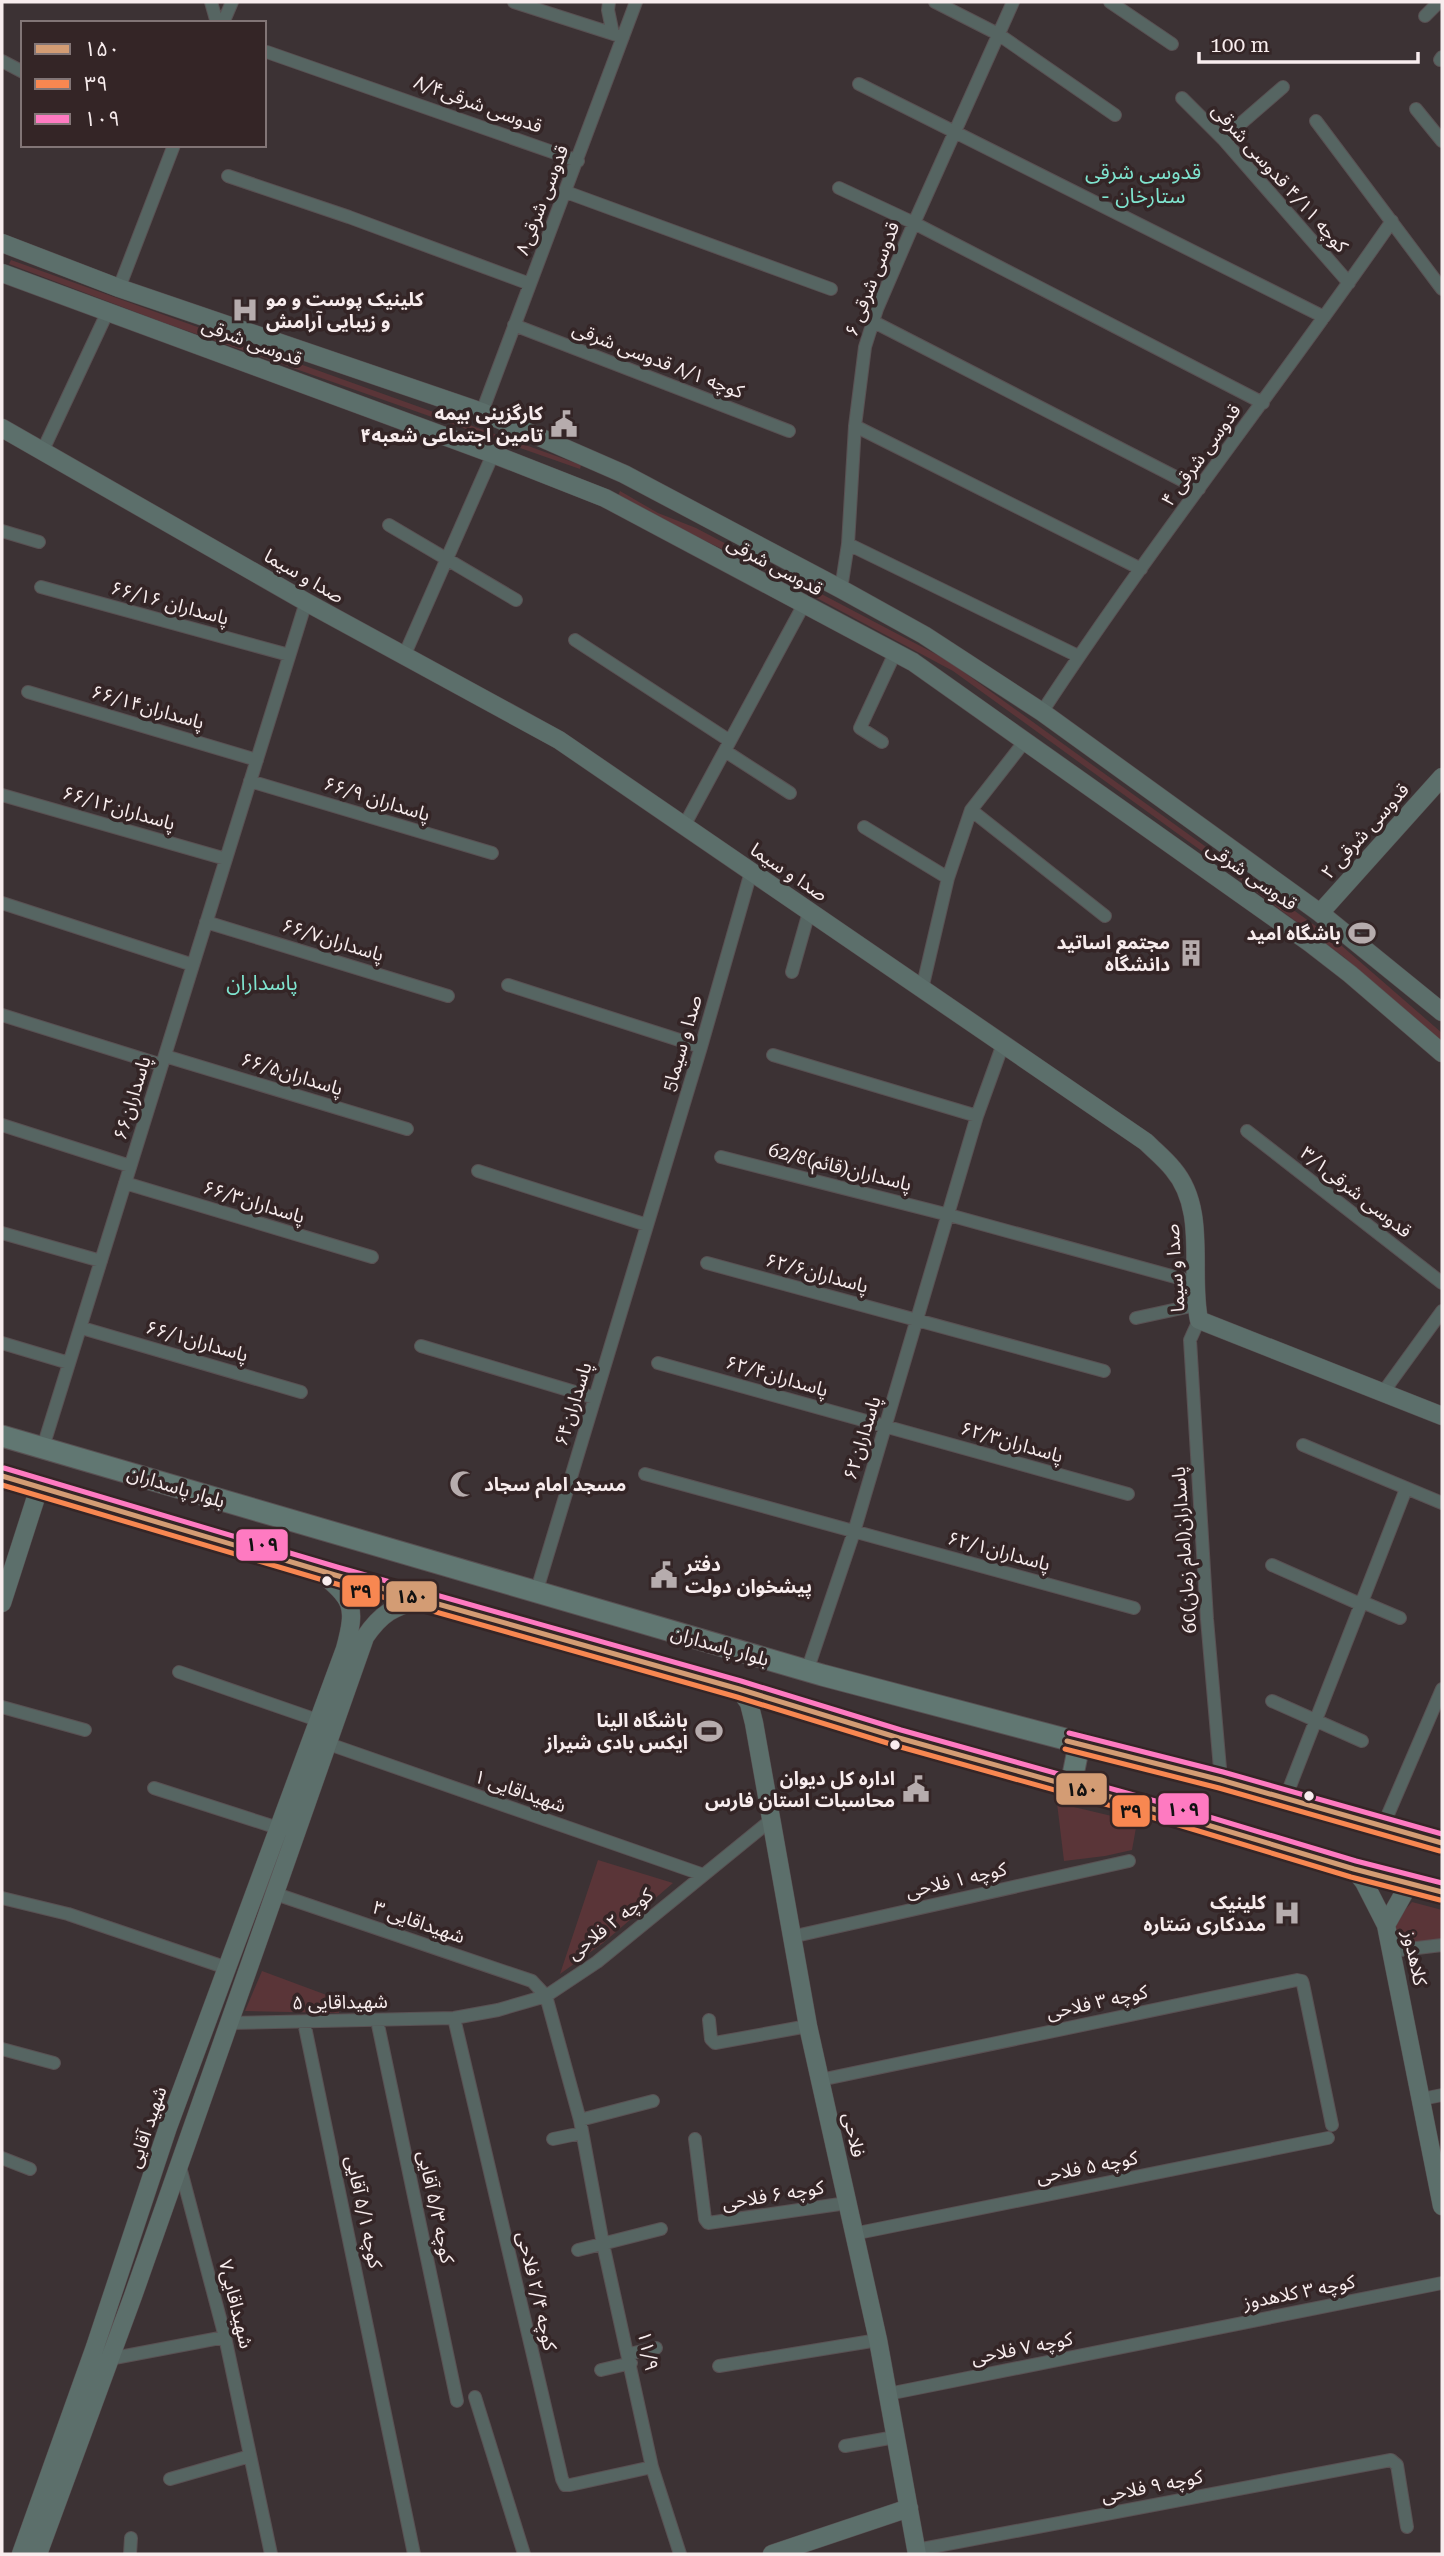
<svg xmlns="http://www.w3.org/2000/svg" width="1444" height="2556" font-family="'Roboto Serif','Noto Sans Arabic',serif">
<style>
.green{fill:#5a3538}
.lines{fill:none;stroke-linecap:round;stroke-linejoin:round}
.street-casing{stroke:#595153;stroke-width:14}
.secondary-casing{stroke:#595153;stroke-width:19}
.primary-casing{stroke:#595153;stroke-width:23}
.street{stroke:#566562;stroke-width:12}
.secondary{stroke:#5c6f6b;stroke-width:18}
.primary{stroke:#617772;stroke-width:21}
.bus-1-casing{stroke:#342526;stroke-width:10}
.bus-2-casing{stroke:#342526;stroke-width:10}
.bus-3-casing{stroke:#342526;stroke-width:10}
.bus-1{stroke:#d39c74;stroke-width:5}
.bus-2{stroke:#f88751;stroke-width:5}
.bus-3{stroke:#fe7ac1;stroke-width:5}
.bus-dot{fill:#f8edee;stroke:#342526;stroke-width:2.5}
.labels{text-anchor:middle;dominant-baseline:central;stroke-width:7;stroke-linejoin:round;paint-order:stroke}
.street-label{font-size:19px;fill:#f8edee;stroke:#342526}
.poi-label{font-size:19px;font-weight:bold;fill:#f8edee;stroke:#342526;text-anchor:end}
.neighbourhood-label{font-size:21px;fill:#7fe4cf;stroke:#342526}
.line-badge{stroke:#342526;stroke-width:2.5}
.pale-badge-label{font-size:19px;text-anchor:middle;font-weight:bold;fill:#111}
</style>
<rect width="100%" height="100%" fill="#3c3234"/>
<!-- green -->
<path class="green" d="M11,260L581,465L580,469L162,322L9,264Z
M620,491L658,513L696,528L947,660L1335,940L1442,1033V1045L1344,957L1203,852L953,671L753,564L617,498Z
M1057,1803L1137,1822L1132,1850L1105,1856L1064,1861Z
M598,1860L673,1883L603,1943L560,1974Z
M1412,1902L1442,1910V1939L1397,1944L1395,1921Z
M262,1971L340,2000L339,2013L245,2011Z"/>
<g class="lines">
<defs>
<path id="street" d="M211,2L217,23
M514,2L623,37
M609,2L608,10L613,34
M935,2L998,34L1115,115
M1110,2L1172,44
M1425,16L1439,2
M223,23L232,2
M267,52L578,161
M1440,60L1442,57
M2,61L23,72
M859,84L1324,317
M1182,98L1223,139L1349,283
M1416,109L1442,141
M1316,121L1442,289
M1223,139L1283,87
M228,176L349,217L530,284
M839,188L914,223L1263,403
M566,192L831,289
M119,288L174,145
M874,322L1199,489
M514,325L789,431
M482,412L636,2
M855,426L1141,569
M42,452L108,311
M389,525L516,600
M2,531L39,542
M848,544L1078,656
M41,587L289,655
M841,589L848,544L855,426L865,347L877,309L914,223L1013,2
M575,640L730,741
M404,656L493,454
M28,692L257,760
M1042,712C1152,544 1278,386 1392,221
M882,742L860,728L895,653
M725,751L790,793
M250,781L492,853
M2,795L226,859
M971,810L1105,916
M684,826L803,606
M864,827L948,878
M2,903L193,965
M206,922L448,996
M792,972L809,912
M508,985L701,1047
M922,989L948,878L971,810L1025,741
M2,1015L162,1065
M773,1055L977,1116
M165,1056L407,1129
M2,1125L130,1166
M1247,1131L1442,1283
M721,1157L949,1215L1197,1283
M478,1171L647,1225
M125,1183L372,1257
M2,1233L101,1261
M707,1263L1104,1371
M1136,1318L1196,1305
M1199,1320L1190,1340L1207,1619L1221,1780
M82,1328L301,1392
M2,1343L69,1363
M421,1346L595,1398
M658,1363L1128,1494
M1384,1391L1442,1311
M1303,1445L1442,1503
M43,1447L306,602
M645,1474L1134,1608
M1272,1565L1360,1604
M536,1593L701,1047L751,872
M1360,1601L1400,1618
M807,1671L854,1532L977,1116L1003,1044
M179,1672L317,1720
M1272,1701L1362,1741
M2,1707L85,1730
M326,1743L701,1874
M154,1788L278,1828
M1285,1799L1406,1489
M1383,1826L1442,1689
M273,1893L532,1981L546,1996L580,2120L603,2244L652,2467L680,2554
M2,1898L68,1914L227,1968
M791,1937L1129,1861
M1392,1951L1442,1945
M454,2018L562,2479L565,2485H570L652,2467
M377,2020L457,2401
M709,2020L711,2039L715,2043L808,2026
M304,2022L414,2554
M228,2023L454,2018L498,2010L546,1996L597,1962L771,1820
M2,2049L54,2063
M820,2080L1297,1980L1302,1981L1303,1984L1332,2125
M1422,2099L1442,2095
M580,2120L653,2101
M553,2139L582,2133
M695,2139L705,2219L708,2223L847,2203
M2,2158L30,2169
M179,2163L225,2337L271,2554
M853,2234L1328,2138
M578,2250L661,2229
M629,2354L656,2348
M109,2359L225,2337
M719,2366L878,2340
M601,2370L631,2363
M888,2394L1442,2283
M475,2397L524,2554
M845,2446L895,2437
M170,2479L250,2456
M916,2550L1391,2460L1397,2465L1407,2527
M130,2554L131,2538"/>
<path id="secondary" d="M2,243L119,288L482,412L624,474L841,589L924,635L1042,712L1320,913L1442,1012
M2,273L493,454L605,498L913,662L1310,943L1350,974L1442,1053
M2,428L306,602L559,740L1146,1142C1155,1151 1165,1159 1173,1169C1208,1210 1189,1272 1199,1320L1442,1416
M1320,913L1442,777
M2,1603L39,1488
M739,1689L749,1703L754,1723L808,2026L878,2340L917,2554
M1354,1869L1364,1882L1386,1925L1442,2206
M1386,1925L1409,1884
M21,2554L95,2347L168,2127L345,1649C357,1604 353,1600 318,1570
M38,2554L133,2296L365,1637C382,1612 393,1608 420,1599
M772,2554L909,2508"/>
<path id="primary" d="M2,1436L822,1675L1221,1780L1442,1843
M2,1476L335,1575L739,1689L899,1738L1164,1812L1354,1869L1442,1892
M1071,1785L1079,1745"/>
</defs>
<!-- street casing -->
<use href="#street" class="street-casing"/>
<!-- secondary casing -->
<use href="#secondary" class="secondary-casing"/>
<!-- primary casing -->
<use href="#primary" class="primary-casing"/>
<!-- street -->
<use href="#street" class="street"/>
<!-- secondary -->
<use href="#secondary" class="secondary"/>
<!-- primary -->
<use href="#primary" class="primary"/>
<defs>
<path id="bus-1" d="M2,1476L335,1575L739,1689L899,1738L1164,1812L1354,1869L1442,1892
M1067,1741L1221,1780L1442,1843"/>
<path id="bus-2" d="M2,1485L333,1583L737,1697L897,1746L1162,1820L1351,1877L1440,1900
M1065,1749L1219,1788L1440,1851"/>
<path id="bus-3" d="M4,1468L337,1567L741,1681L901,1730L1166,1804L1356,1861L1442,1883
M1069,1733L1223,1772L1442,1834"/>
</defs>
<!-- bus-1 casing -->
<use href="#bus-1" class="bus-1-casing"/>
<!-- bus-2 casing -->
<use href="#bus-2" class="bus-2-casing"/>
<!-- bus-3 casing -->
<use href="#bus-3" class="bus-3-casing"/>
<!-- bus-1 -->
<use href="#bus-1" class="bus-1"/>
<!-- bus-2 -->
<use href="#bus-2" class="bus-2"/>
<!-- bus-3 -->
<use href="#bus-3" class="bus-3"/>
</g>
<!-- icons -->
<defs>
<symbol id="hospital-bare" viewBox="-9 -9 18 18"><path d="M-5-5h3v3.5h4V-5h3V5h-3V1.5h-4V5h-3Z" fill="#b6acad" stroke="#342526" stroke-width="2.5" paint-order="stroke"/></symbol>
<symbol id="civic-bare" viewBox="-9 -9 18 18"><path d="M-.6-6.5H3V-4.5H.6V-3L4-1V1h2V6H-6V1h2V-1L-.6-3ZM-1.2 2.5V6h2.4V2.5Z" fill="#b6acad" stroke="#342526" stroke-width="2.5" paint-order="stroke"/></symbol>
<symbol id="stadium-bare" viewBox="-9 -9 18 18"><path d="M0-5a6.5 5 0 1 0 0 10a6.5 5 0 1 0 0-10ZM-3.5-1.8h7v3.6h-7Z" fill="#b6acad" stroke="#342526" stroke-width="2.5" paint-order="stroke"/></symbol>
<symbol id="building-bare" viewBox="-9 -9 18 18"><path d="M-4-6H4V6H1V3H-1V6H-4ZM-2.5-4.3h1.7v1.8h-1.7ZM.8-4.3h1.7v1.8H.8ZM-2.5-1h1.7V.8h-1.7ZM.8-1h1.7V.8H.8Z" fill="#b6acad" stroke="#342526" stroke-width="2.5" paint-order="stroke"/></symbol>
<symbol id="mosque-bare" viewBox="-9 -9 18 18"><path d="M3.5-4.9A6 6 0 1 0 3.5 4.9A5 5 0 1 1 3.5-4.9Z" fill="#b6acad" stroke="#342526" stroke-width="2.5" paint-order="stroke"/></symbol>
</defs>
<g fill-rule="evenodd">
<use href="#hospital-bare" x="226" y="291" width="38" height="38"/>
<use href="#civic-bare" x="545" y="405" width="38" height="38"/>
<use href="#stadium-bare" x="1343" y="914" width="38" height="38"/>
<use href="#building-bare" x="1172" y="934" width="38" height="38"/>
<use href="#mosque-bare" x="444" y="1465" width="38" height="38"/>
<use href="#civic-bare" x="645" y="1556" width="38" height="38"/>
<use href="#stadium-bare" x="690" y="1712" width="38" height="38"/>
<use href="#civic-bare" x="897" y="1770" width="38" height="38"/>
<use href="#hospital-bare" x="1268" y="1894" width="38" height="38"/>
</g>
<!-- markers -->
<g class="bus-dot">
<circle cx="327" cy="1581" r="6"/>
<circle cx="895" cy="1745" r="6"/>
<circle cx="1309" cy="1796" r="6"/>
</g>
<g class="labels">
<!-- street labels -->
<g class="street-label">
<text transform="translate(478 104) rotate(20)">قدوسی شرقی۸/۴</text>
<text transform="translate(1280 178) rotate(48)">کوچه ۴/۱۱ قدوسی شرقی</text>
<text transform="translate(542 200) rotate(-69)">قدوسی شرقی۸</text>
<text transform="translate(872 279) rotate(-69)">قدوسی شرقی ۶</text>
<text transform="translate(252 342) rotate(20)">قدوسی شرقی</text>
<text transform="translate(658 360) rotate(21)">کوچه ۸/۱ قدوسی شرقی</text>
<text transform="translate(1201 455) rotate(-54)">قدوسی شرقی ۴</text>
<text transform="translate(775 566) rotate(28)">قدوسی شرقی</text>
<text transform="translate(304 576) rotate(30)">صدا و سیما</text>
<text transform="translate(170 603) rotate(15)">پاسداران ۶۶/۱۶</text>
<text transform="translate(148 707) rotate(16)">پاسداران۶۶/۱۴</text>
<text transform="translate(377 799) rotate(17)">پاسداران ۶۶/۹</text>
<text transform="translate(119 808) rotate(16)">پاسداران۶۶/۱۲</text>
<text transform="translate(1365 831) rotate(-48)">قدوسی شرقی ۲</text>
<text transform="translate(789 872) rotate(34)">صدا و سیما</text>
<text transform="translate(1252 876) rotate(35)">قدوسی شرقی</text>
<text transform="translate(333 940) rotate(17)">پاسداران۶۶/۷</text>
<text transform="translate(682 1043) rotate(-74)">5صدا و سیما</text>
<text transform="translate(292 1074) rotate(17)">پاسداران۶۶/۵</text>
<text transform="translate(132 1098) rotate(-73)">پاسداران۶۶</text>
<text transform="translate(840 1167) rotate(14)">62/8پاسداران(قائم)</text>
<text transform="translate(1356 1192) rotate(38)">قدوسی شرقی۳/۱</text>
<text transform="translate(254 1202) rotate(17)">پاسداران۶۶/۳</text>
<text transform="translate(1175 1268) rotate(-94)">صدا و سیما</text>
<text transform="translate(817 1273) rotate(15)">پاسداران۶۲/۶</text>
<text transform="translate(197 1341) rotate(16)">پاسداران۶۶/۱</text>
<text transform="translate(777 1376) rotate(16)">پاسداران۶۲/۴</text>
<text transform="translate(573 1404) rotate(-73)">پاسداران۶۴</text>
<text transform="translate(862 1438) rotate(-73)">پاسداران۶۲</text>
<text transform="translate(1012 1442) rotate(16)">پاسداران۶۲/۳</text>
<text transform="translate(176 1487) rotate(17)">بلوار پاسداران</text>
<text transform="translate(1184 1550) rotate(-94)">60پاسداران(امام زمان)</text>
<text transform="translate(999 1551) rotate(15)">پاسداران۶۲/۱</text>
<text transform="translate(720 1646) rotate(16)">بلوار پاسداران</text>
<text transform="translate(520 1791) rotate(19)">۱ شهیداقایی</text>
<text transform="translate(956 1880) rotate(-13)">کوچه ۱ فلاحی</text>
<text transform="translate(419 1922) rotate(19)">۳ شهیداقایی</text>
<text transform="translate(610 1924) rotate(-38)">کوچه ۲ فلاحی</text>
<text transform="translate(1415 1958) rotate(78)">کلاهدوز</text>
<text transform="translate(340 2002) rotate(-1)">۵ شهیداقایی</text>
<text transform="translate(1097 2002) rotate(-12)">کوچه ۳ فلاحی</text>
<text transform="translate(147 2127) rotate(-71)">شهید آقایی</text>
<text transform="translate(854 2135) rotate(78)">فلاحی</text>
<text transform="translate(1087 2167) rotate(-11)">کوچه ۵ فلاحی</text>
<text transform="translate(773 2195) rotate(-9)">کوچه ۶ فلاحی</text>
<text transform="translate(436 2207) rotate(78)">کوچه ۵/۳ آقایی</text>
<text transform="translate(364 2212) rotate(78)">کوچه ۵/۱ آقایی</text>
<text transform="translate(537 2291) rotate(77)">کوچه ۲/۴ فلاحی</text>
<text transform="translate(1299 2292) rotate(-11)">کوچه ۳ کلاهدوز</text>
<text transform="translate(236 2304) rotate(76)">شهیداقایی۷</text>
<text transform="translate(1022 2348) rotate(-11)">کوچه ۷ فلاحی</text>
<text transform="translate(648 2351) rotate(78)">۱۱/۹</text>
<text transform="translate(1152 2486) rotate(-11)">کوچه ۹ فلاحی</text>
</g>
<!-- poi labels -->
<g class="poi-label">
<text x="266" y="299" text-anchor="start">کلینیک پوست و مو<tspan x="266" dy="22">و زیبایی آرامش</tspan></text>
<text x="543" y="413">کارگزینی بیمه<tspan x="543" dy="22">تامین اجتماعی شعبه۴</tspan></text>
<text x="1341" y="933">باشگاه امید</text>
<text x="1170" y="942">مجتمع اساتید<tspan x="1170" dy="22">دانشگاه</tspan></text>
<text x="484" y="1484" text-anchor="start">مسجد امام سجاد</text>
<text x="685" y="1564" text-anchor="start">دفتر<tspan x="685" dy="22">پیشخوان دولت</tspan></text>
<text x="688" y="1720">باشگاه الینا<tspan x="688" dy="22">ایکس بادی شیراز</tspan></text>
<text x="895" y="1778">اداره کل دیوان<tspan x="895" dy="22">محاسبات استان فارس</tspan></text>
<text x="1266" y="1902">کلینیک<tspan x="1266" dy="22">مددکاری سَتاره</tspan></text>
</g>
<!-- neighbourhood labels -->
<g class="neighbourhood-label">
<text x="1143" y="172">قدوسی شرقی<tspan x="1143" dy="24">- ستارخان</tspan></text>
<text x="262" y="983">پاسداران</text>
</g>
</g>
<g class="line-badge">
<rect x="235" y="1528" width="54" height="34" rx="7" fill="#fe7ac1"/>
<rect x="341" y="1574" width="40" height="34" rx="7" fill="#f88751"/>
<rect x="385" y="1580" width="53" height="33" rx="7" fill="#d39c74"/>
<rect x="1055" y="1772" width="53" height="34" rx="7" fill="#d39c74"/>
<rect x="1157" y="1792" width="53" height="34" rx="7" fill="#fe7ac1"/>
<rect x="1111" y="1794" width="40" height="34" rx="7" fill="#f88751"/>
</g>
<g class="pale-badge-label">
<text x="262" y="1551">۱۰۹</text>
<text x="361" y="1598">۳۹</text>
<text x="412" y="1603">۱۵۰</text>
<text x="1082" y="1796">۱۵۰</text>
<text x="1183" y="1816">۱۰۹</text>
<text x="1131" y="1818">۳۹</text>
</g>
<!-- border -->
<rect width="1444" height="2556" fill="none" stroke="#f8edee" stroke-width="7"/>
<!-- legend -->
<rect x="21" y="21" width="245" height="126" fill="#342526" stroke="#827576" stroke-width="2"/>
<rect x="35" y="44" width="35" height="10" fill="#d39c74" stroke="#827576" stroke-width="2"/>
<text x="84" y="56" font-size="21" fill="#f8edee">۱۵۰</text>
<rect x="35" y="79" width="35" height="10" fill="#f88751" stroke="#827576" stroke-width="2"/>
<text x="84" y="91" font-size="21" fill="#f8edee">۳۹</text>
<rect x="35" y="114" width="35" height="10" fill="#fe7ac1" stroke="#827576" stroke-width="2"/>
<text x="84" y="126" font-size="21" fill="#f8edee">۱۰۹</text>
<!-- scale -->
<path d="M1199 52v10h219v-10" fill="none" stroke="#f8edee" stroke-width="3.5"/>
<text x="1210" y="52" font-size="21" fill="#f8edee" stroke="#342526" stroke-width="5" paint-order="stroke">100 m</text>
</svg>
